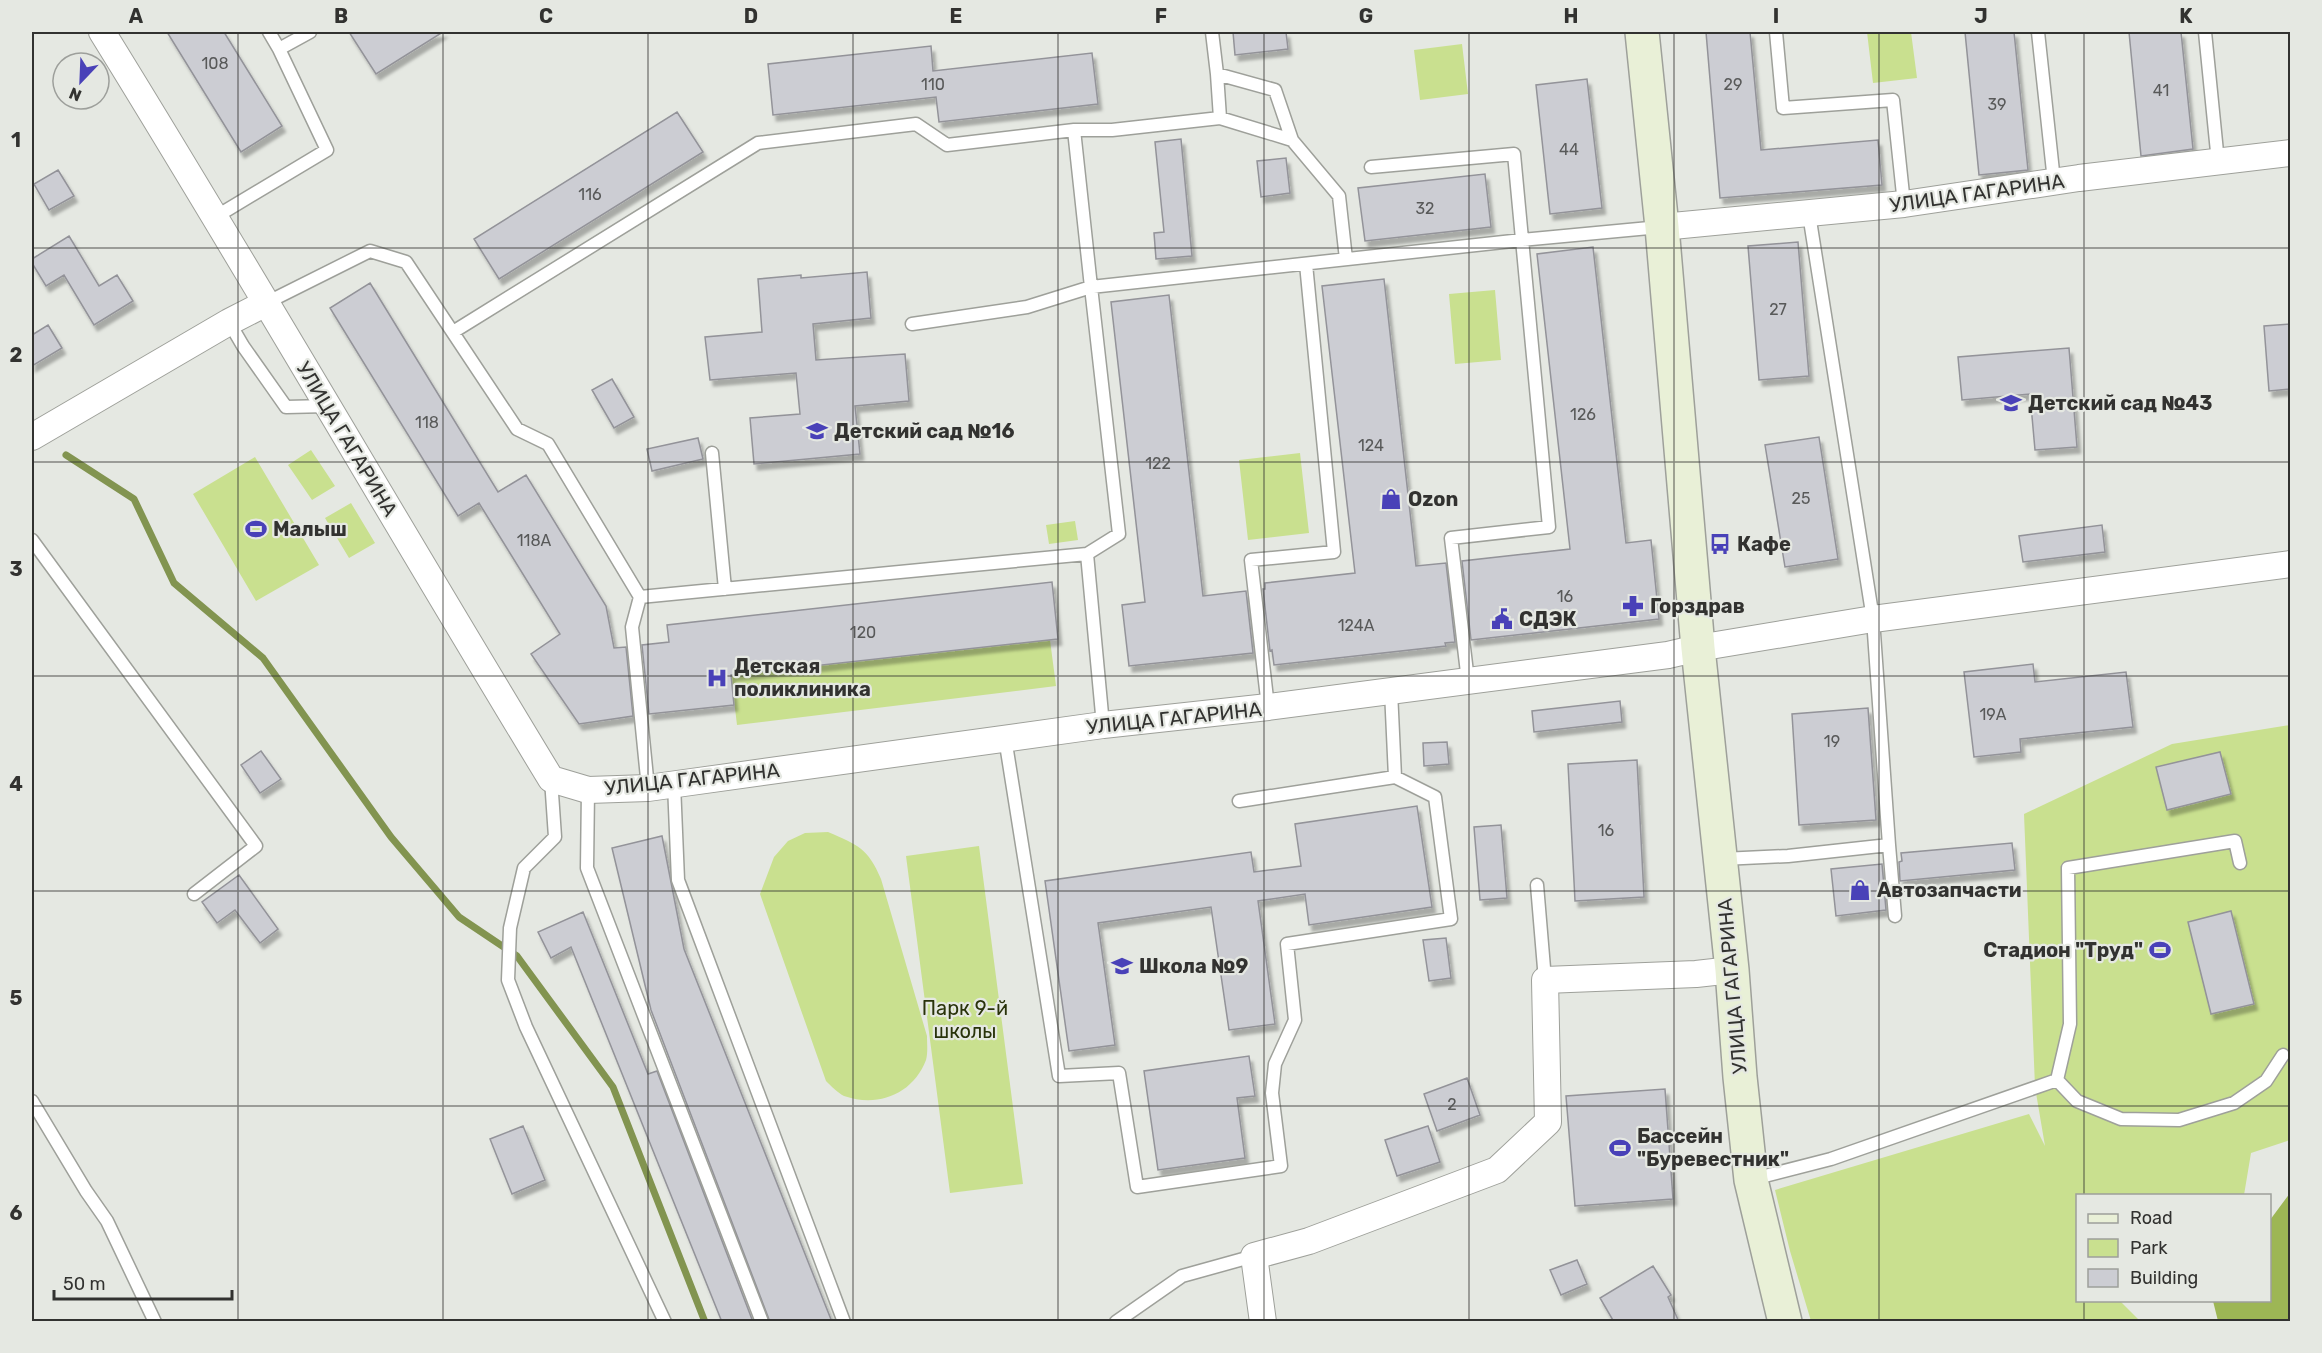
<svg xmlns="http://www.w3.org/2000/svg" width="2322" height="1353" font-family="Rubik,sans-serif">
<style>
.green{fill:#c9e08f}
.forest{fill:#9db655}
.lines{fill:none;stroke-linecap:round;stroke-linejoin:round}
.stream{stroke:#829450;stroke-width:7}
.building{fill:#cccdd3;stroke:#939399;stroke-width:1.5;filter:url(#shadow)}
.service-casing{stroke:#9ea09a;stroke-width:15}
.minor-casing{stroke:#9ea09a;stroke-width:28}
.secondary-casing{stroke:#9ea09a;stroke-width:36}
.service{stroke:#fff;stroke-width:12}
.minor{stroke:#fff;stroke-width:26}
.secondary{stroke:#e9f0d7;stroke-width:33}
.grid{fill:none;stroke:#323230;stroke-width:1.5;stroke-opacity:0.55}
.labels{text-anchor:middle;dominant-baseline:central;stroke-width:4.5;stroke-linejoin:round;paint-order:stroke}
.number-label{font-size:16px;fill:#585959}
.street-label{font-size:20px;fill:#323230;stroke:#e5e8e2}
.poi-label{font-size:20px;font-weight:bold;fill:#323230;stroke:#e5e8e2;text-anchor:start}
.park-label{font-size:20px;fill:#29330a;stroke:#e5e8e2}
.neatline{fill:none;stroke:#323230;stroke-width:2}
.grid-label{font-size:20px;text-anchor:middle;font-weight:bold;fill:#323230}
</style>
<defs>
<filter id="shadow"><feDropShadow dx="3.5" dy="6" stdDeviation="1.5" flood-color="#0004"/></filter>
</defs>
<rect width="100%" height="100%" fill="#e5e8e2"/>
<!-- green -->
<path class="green" d="M1867,32H1911L1917,78L1873,83Z
M1462,44L1468,94L1420,100L1414,50Z
M1495,290L1501,360L1455,364L1449,294Z
M311,450L335,486L312,500L288,465Z
M1300,453L1309,533L1248,540L1239,460Z
M255,457L319,565L256,601L193,494Z
M351,503L375,543L349,558L325,518Z
M1075,521L1078,540L1049,544L1046,525Z
M1050,640L1056,686L737,725L731,675Z
M2290,725V1140L2251,1153L2244,1195L2078,1196V1300L2120,1301L2140,1321H1811L1790,1251L1775,1190L2029,1114L2045,1146L2035,1087L2024,814L2172,744Z
M828,832C858,845 868,848 881,879L927,1036C927,1043 928,1053 926,1060C913,1094 878,1108 844,1096C838,1093 831,1086 826,1081L760,894L774,857L788,841L805,833Z
M979,846L1023,1184L950,1193L906,856Z"/>
<!-- forest -->
<path class="forest" d="M2290,1193V1321H2218L2213,1301L2270,1300V1220Z"/>
<g class="lines">
<!-- stream -->
<path class="stream" d="M66,455L134,499L174,583L263,658L391,837L459,917L517,956L613,1087L705,1322"/>
</g>
<!-- building -->
<path class="building" d="M167,32H224L282,126L241,152Z
M349,32H443L376,74Z
M1233,32H1286L1288,49L1235,55Z
M1706,32H1750L1761,150L1878,140L1882,185L1720,198Z
M1965,32H2014L2028,170L1979,175Z
M2129,32H2181L2193,149L2141,156Z
M931,46L933,71L1092,53L1098,104L939,122L936,97L773,115L768,64Z
M1587,79L1602,208L1550,214L1536,85Z
M677,112L703,152L499,279L474,239Z
M1181,139L1192,256L1156,259L1154,233L1164,232L1155,142Z
M1286,158L1290,193L1261,197L1257,161Z
M58,170L74,196L49,210L34,184Z
M1485,174L1491,227L1365,241L1358,188Z
M69,236L99,286L117,275L133,301L94,325L64,275L46,286L32,263V259Z
M1798,242L1809,376L1759,380L1748,246Z
M1593,247L1626,543L1651,540L1659,619L1471,640L1462,561L1570,549L1537,254Z
M867,272L871,318L813,324L816,360L905,354L909,401L855,406L860,454L754,464L750,418L800,414L796,373L710,380L705,337L762,332L758,279L801,275V278Z
M1384,279L1416,566L1446,563L1455,642L1445,643L1446,646L1274,665L1272,650L1270,651L1263,589H1265V583L1355,573L1322,286Z
M370,283L498,492L526,475L606,606L614,648L626,647L633,716L579,724L531,654L560,634L479,503L458,516L330,308Z
M1169,295L1203,596L1246,591L1253,653L1129,666L1122,605L1145,602L1111,302Z
M2290,324V389L2269,391L2264,326Z
M48,325L62,348L32,366V335Z
M2069,348L2077,447L2035,450L2030,394L1962,400L1958,357Z
M612,379L634,417L614,428L592,390Z
M1819,437L1838,559L1785,567L1765,445Z
M698,438L703,459L652,471L647,449Z
M2102,525L2105,552L2023,562L2019,536Z
M1052,582L1058,639L731,675L734,705L649,714L642,645L669,642L667,625Z
M2033,664L2035,682L2126,672L2133,727L2020,739L2021,752L1974,757L1964,672Z
M1620,701L1622,722L1534,732L1532,711Z
M1868,708L1876,820L1799,825L1792,714Z
M1447,742L1449,764L1424,766L1423,743Z
M261,751L281,779L260,793L241,765Z
M2220,752L2231,794L2167,810L2156,767Z
M1637,760L1644,897L1575,901L1568,764Z
M1417,806L1432,907L1309,925L1305,894L1258,901L1275,1024L1229,1030L1211,907L1098,923L1115,1045L1069,1051L1045,881L1251,852L1254,872L1301,866L1295,824Z
M1501,825L1507,898L1480,900L1474,827Z
M662,836L684,949L832,1322H770L651,1010L612,848Z
M2012,843L2015,870L1900,881L1899,862L1902,861L1901,853Z
M1882,864L1886,910L1836,916L1831,869Z
M239,875L278,929L260,943L235,910L217,923L202,902Z
M2231,911L2254,1004L2211,1014L2188,922Z
M583,912L648,1074L657,1071L753,1322H722L571,947L551,958L538,932Z
M1446,938L1451,978L1429,981L1423,940Z
M1249,1056L1255,1096L1237,1098L1245,1158L1158,1170L1144,1071Z
M1467,1078L1480,1115L1437,1131L1424,1094Z
M1665,1089L1673,1199L1575,1206L1566,1096Z
M523,1126L545,1180L512,1194L490,1139Z
M1428,1126L1440,1162L1397,1176L1385,1140Z
M1577,1260L1587,1284L1561,1295L1550,1270Z
M1653,1266L1671,1295L1668,1297L1679,1322H1614L1600,1298Z"/>
<g class="lines">
<defs>
<path id="service" d="M269,32L279,49
M1212,32L1217,74
M1776,32L1783,108L1893,100L1904,204
M2038,32L2054,181
M2205,32L2218,162
M1220,118L1292,140
M1074,130H1112L1220,118L1217,74L1275,90L1292,140L1339,196L1346,259
M1371,167L1514,154L1549,527L1451,538L1468,681
M217,216L327,150L279,49L310,32
M266,303L370,251L406,262L517,429L548,444L640,597L632,627L648,788
M229,322L243,346L286,407L328,406
M453,332L758,143L916,124L947,145L1074,130L1091,287L1027,307L912,324
M712,453L725,589
M32,540L256,846L194,894
M1087,554L1119,534L1091,287L1522,240L1660,227
M640,597L1087,554L1103,725
M1268,707L1251,560L1334,552L1306,264
M1005,738L1059,1076L1119,1073L1137,1187L1281,1166L1272,1093L1275,1064L1295,1020L1287,944L1451,919L1435,797L1395,777
M551,779L555,837L524,868L510,928L508,980L526,1027L665,1322
M674,784L678,880L844,1322
M588,790L587,868L762,1322
M1239,801L1395,777L1391,691
M1889,845L1895,916
M1722,859L1788,856L1889,845L1873,619L1809,214
M1537,885L1545,980
M2057,1080L2077,1101L2121,1119L2179,1120L2234,1103L2266,1081L2283,1055
M32,1101L86,1191L107,1221L155,1322
M1753,1179L1831,1159L2057,1080L2070,1024L2068,868L2235,841L2240,863
M1116,1322L1182,1276L1254,1256"/>
<path id="minor" d="M102,32C255,279 400,531 551,779L588,790L648,788L1103,725L1268,707L1668,655L1698,648L1873,619L2290,564
M1662,227L1904,204L2079,178L2290,153
M32,437L229,322L266,303
M1263,1322L1254,1256L1309,1241L1497,1170L1548,1122L1545,980L1696,974L1732,970"/>
<path id="secondary" d="M1642,32L1662,227L1698,648L1732,970L1740,1077L1751,1180L1785,1322"/>
</defs>
<!-- service casing -->
<use href="#service" class="service-casing"/>
<!-- minor casing -->
<use href="#minor" class="minor-casing"/>
<!-- secondary casing -->
<use href="#secondary" class="secondary-casing"/>
<!-- service -->
<use href="#service" class="service"/>
<!-- minor -->
<use href="#minor" class="minor"/>
<!-- secondary -->
<use href="#secondary" class="secondary"/>
</g>
<!-- grid -->
<path class="grid" d="M238,32V1322M443,32V1322M648,32V1322M853,32V1322M1058,32V1322M1264,32V1322M1469,32V1322M1674,32V1322M1879,32V1322M2084,32V1196M32,248H2290M32,462H2290M32,676H2290M32,891H2290M32,1106H2290M2084,1300V1322"/>
<!-- icons -->
<defs>
<symbol id="school-bare" viewBox="-9 -9 18 18"><path d="M0-5L7-2L0 1L-7-2ZM-4 1L0 2.5L4 1V4Q0 6-4 4Z" fill="#4941b8" stroke="#e5e8e2" stroke-width="2.5" paint-order="stroke"/></symbol>
<symbol id="shop-bare" viewBox="-9 -9 18 18"><path d="M-5-2.5h2.3a2.7 3.5 0 0 1 5.4 0H5L5.5 6h-11ZM-1.5-2.5h3a1.5 2.3 0 0 0-3 0Z" fill="#4941b8" stroke="#e5e8e2" stroke-width="2.5" paint-order="stroke"/></symbol>
<symbol id="stadium-bare" viewBox="-9 -9 18 18"><path d="M0-5a6.5 5 0 1 0 0 10a6.5 5 0 1 0 0-10ZM-3.5-1.8h7v3.6h-7Z" fill="#4941b8" stroke="#e5e8e2" stroke-width="2.5" paint-order="stroke"/></symbol>
<symbol id="bus-bare" viewBox="-9 -9 18 18"><path d="M-5-6H5V4H4V6H2V4H-2V6H-4V4H-5ZM-3.5-4V0h7V-4ZM-3.5 1.2v1.5H-2V1.2ZM2 1.2v1.5H3.5V1.2Z" fill="#4941b8" stroke="#e5e8e2" stroke-width="2.5" paint-order="stroke"/></symbol>
<symbol id="pharmacy-bare" viewBox="-9 -9 18 18"><path d="M-2-6h4v4h4v4h-4v4h-4v-4h-4v-4h4Z" fill="#4941b8" stroke="#e5e8e2" stroke-width="2.5" paint-order="stroke"/></symbol>
<symbol id="civic-bare" viewBox="-9 -9 18 18"><path d="M-.6-6.5H3V-4.5H.6V-3L4-1V1h2V6H-6V1h2V-1L-.6-3ZM-1.2 2.5V6h2.4V2.5Z" fill="#4941b8" stroke="#e5e8e2" stroke-width="2.5" paint-order="stroke"/></symbol>
<symbol id="hospital-bare" viewBox="-9 -9 18 18"><path d="M-5-5h3v3.5h4V-5h3V5h-3V1.5h-4V5h-3Z" fill="#4941b8" stroke="#e5e8e2" stroke-width="2.5" paint-order="stroke"/></symbol>
</defs>
<g fill-rule="evenodd">
<use href="#school-bare" x="1996" y="388" width="30" height="30"/>
<use href="#school-bare" x="802" y="416" width="30" height="30"/>
<use href="#shop-bare" x="1376" y="484" width="30" height="30"/>
<use href="#stadium-bare" x="241" y="514" width="30" height="30"/>
<use href="#bus-bare" x="1705" y="529" width="30" height="30"/>
<use href="#pharmacy-bare" x="1618" y="591" width="30" height="30"/>
<use href="#civic-bare" x="1487" y="604" width="30" height="30"/>
<use href="#hospital-bare" x="702" y="663" width="30" height="30"/>
<use href="#shop-bare" x="1845" y="875" width="30" height="30"/>
<use href="#stadium-bare" x="2145" y="935" width="30" height="30"/>
<use href="#school-bare" x="1107" y="951" width="30" height="30"/>
<use href="#stadium-bare" x="1605" y="1133" width="30" height="30"/>
</g>
<g class="labels">
<!-- number labels -->
<g class="number-label">
<text x="215" y="63">108</text>
<text x="933" y="84">110</text>
<text x="1733" y="84">29</text>
<text x="2161" y="90">41</text>
<text x="1997" y="104">39</text>
<text x="1569" y="149">44</text>
<text x="590" y="194">116</text>
<text x="1425" y="208">32</text>
<text x="1778" y="309">27</text>
<text x="1583" y="414">126</text>
<text x="427" y="422">118</text>
<text x="1371" y="445">124</text>
<text x="1158" y="463">122</text>
<text x="1801" y="498">25</text>
<text x="534" y="540">118А</text>
<text x="1565" y="596">16</text>
<text x="1356" y="625">124А</text>
<text x="863" y="632">120</text>
<text x="1993" y="714">19А</text>
<text x="1832" y="741">19</text>
<text x="1606" y="830">16</text>
<text x="1452" y="1104">2</text>
</g>
<!-- street labels -->
<g class="street-label">
<text transform="translate(1977 193) rotate(-8)">УЛИЦА ГАГАРИНА</text>
<text transform="translate(347 439) rotate(59)">УЛИЦА ГАГАРИНА</text>
<text transform="translate(1174 718) rotate(-6)">УЛИЦА ГАГАРИНА</text>
<text transform="translate(692 779) rotate(-6)">УЛИЦА ГАГАРИНА</text>
<text transform="translate(1732 986) rotate(-95)">УЛИЦА ГАГАРИНА</text>
</g>
<!-- poi labels -->
<g class="poi-label">
<text x="2028" y="403">Детский сад №43</text>
<text x="834" y="431">Детский сад №16</text>
<text x="1408" y="499">Ozon</text>
<text x="273" y="529">Малыш</text>
<text x="1737" y="544">Кафе</text>
<text x="1650" y="606">Горздрав</text>
<text x="1519" y="619">СДЭК</text>
<text x="734" y="666">Детская<tspan x="734" dy="23">поликлиника</tspan></text>
<text x="1877" y="890">Автозапчасти</text>
<text x="2143" y="950" text-anchor="end">Стадион "Труд"</text>
<text x="1139" y="966">Школа №9</text>
<text x="1637" y="1136">Бассейн<tspan x="1637" dy="23">"Буревестник"</tspan></text>
</g>
<!-- park labels -->
<g class="park-label">
<text x="965" y="1008">Парк 9-й<tspan x="965" dy="23">школы</tspan></text>
</g>
</g>
<!-- border -->
<rect width="2322" height="1353" fill="none" stroke="#e5e8e2" stroke-width="66"/>
<!-- legend -->
<rect x="2076" y="1194" width="195" height="108" fill="#e5e8e2" stroke="#9d9f9b" stroke-width="1.5"/>
<rect x="2088" y="1214" width="30" height="9" fill="#e9f0d7" stroke="#9d9f9b" stroke-width="1.5"/>
<text x="2130" y="1224" font-size="18" fill="#323230">Road</text>
<rect x="2088" y="1239" width="30" height="18" fill="#c9e08f" stroke="#9d9f9b" stroke-width="1.5"/>
<text x="2130" y="1254" font-size="18" fill="#323230">Park</text>
<rect x="2088" y="1269" width="30" height="18" fill="#cccdd3" stroke="#9d9f9b" stroke-width="1.5"/>
<text x="2130" y="1284" font-size="18" fill="#323230">Building</text>
<!-- north arrow -->
<g transform="translate(81 81) rotate(203)"><circle r="28" fill="#e5e8e2" stroke="#9d9f9b" stroke-width="1.5"/>
<path d="M0-4.5L10 22L0 15L-10 22Z" fill="#4941b8"/>
<text y="-9" font-size="16" font-weight="bold" text-anchor="middle" fill="#323230">N</text>
</g>
<!-- scale -->
<path d="M54 1290v9h178v-9" fill="none" stroke="#323230" stroke-width="3"/>
<text x="63" y="1290" font-size="18" fill="#323230" stroke="#e5e8e2" stroke-width="4.5" paint-order="stroke">50 m</text>
<rect x="33" y="33" width="2256" height="1287" class="neatline"/>
<g class="grid-label">
<text x="136" y="23">A</text>
<text x="341" y="23">B</text>
<text x="546" y="23">C</text>
<text x="751" y="23">D</text>
<text x="956" y="23">E</text>
<text x="1161" y="23">F</text>
<text x="1366" y="23">G</text>
<text x="1571" y="23">H</text>
<text x="1776" y="23">I</text>
<text x="1981" y="23">J</text>
<text x="2186" y="23">K</text>
<text x="16" y="147">1</text>
<text x="16" y="362">2</text>
<text x="16" y="576">3</text>
<text x="16" y="791">4</text>
<text x="16" y="1005">5</text>
<text x="16" y="1220">6</text>
</g>
</svg>
